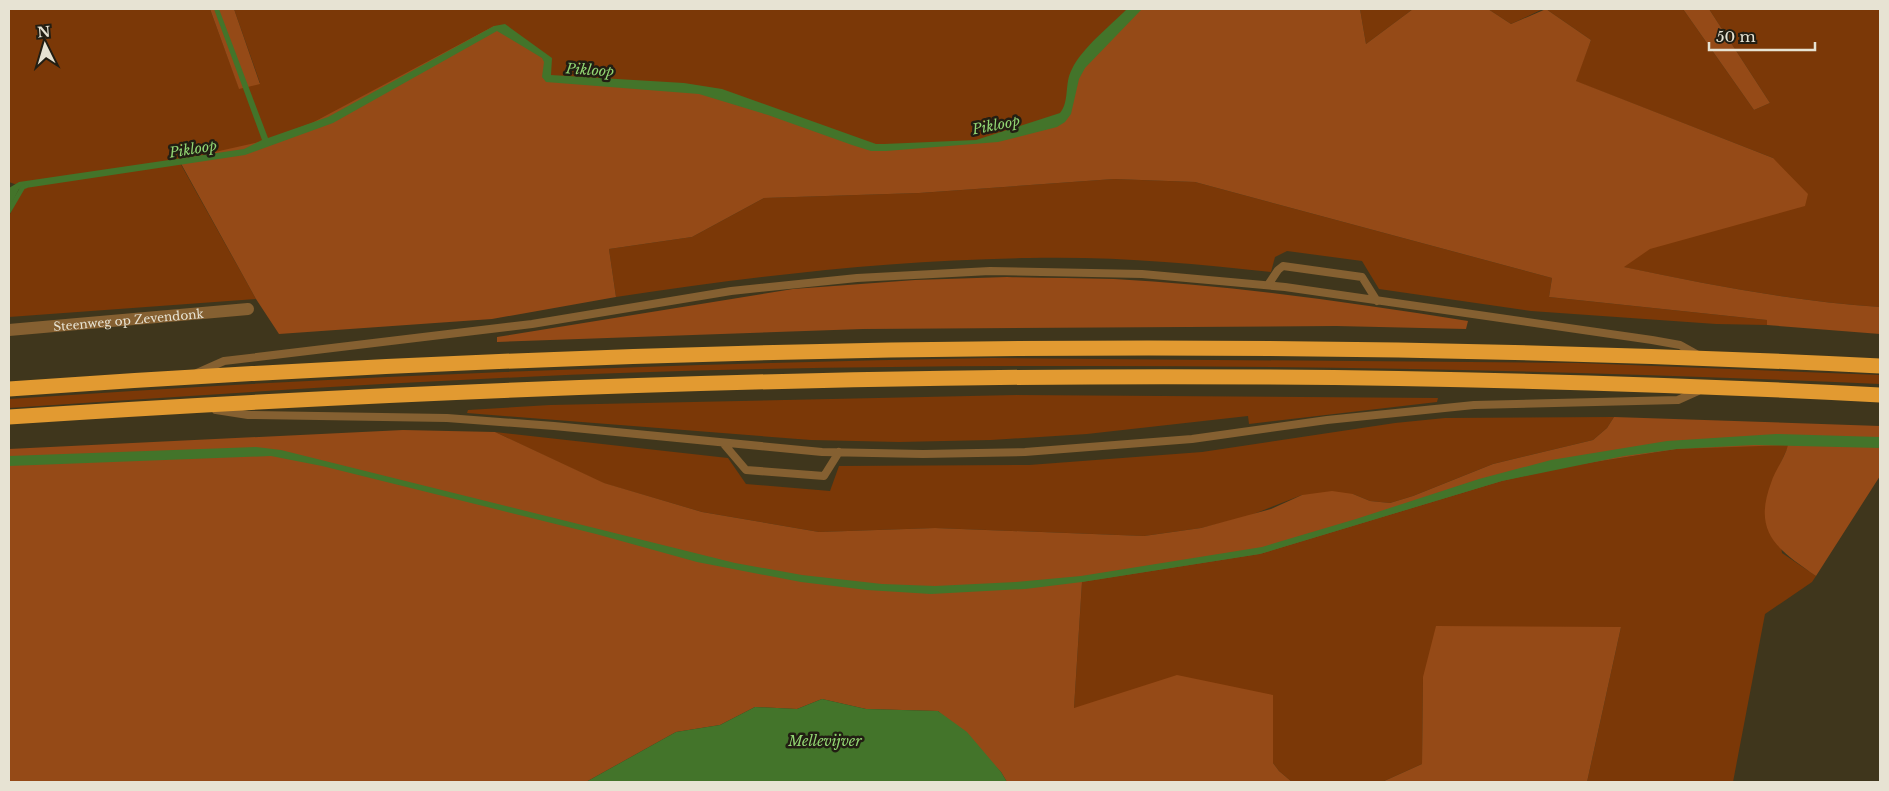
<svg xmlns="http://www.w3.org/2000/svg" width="1889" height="791" font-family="'Libre Baskerville',serif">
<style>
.green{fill:#7b3807}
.forest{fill:#954a17}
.water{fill:#43742a}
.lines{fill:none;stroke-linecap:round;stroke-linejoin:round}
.stream{stroke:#43742a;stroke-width:4.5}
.lane{stroke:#856031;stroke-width:8}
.street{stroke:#856031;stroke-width:12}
.highway{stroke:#e29a31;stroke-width:15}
.labels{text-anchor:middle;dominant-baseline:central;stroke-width:5;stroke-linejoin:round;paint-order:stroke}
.street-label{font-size:12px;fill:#e7e3d3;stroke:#221e13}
.water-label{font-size:14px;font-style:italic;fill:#92d673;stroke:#221e13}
</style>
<rect width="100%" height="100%" fill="#3f361c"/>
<!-- green -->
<path class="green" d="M9,9H210L239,88L260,83L234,9H1128L1067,112L986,141L918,146L311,131L179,161L256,299L9,317V216L23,187L9,182Z
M1360,9H1413L1366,44Z
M1488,9H1543L1511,24Z
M1546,9H1683L1754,110L1770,103L1709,9H1880V307C1793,301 1709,285 1623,267L1773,158L1575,81L1591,40Z
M1114,179L1195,182L1552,278L1549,297L1767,320V325L1716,324L1531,311L1379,289L1362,261L1287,251L1275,257L1271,272C1191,263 1110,256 1029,258C891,260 753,276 616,297L609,249L692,237L764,198L919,193Z
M992,358L1579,363L1880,375V384C1507,367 1134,362 761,369C510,374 259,391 9,408V399C336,376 664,364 992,358Z
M1016,395L1438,398L1437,402L1249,424L1248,416L1087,434L991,440L899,442L811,440L467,413L468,410L550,405Z
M1614,417L1607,428L1593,440L1493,464L1413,496L1390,503L1370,501L1353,494L1302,495L1246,517L1201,528L1144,536L935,528L819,532L702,512L603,483L495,432L728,458L746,484L830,491L839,466L1029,465L1202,452L1395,423L1445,418Z
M1754,445H1789L1771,484L1782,553L1816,576L1812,582L1765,614L1733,782H1587L1621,627L1423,677L1422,764L1382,782H1292L1279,771L1273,763V695L1074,708L1082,582L1260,554L1502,481L1570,466L1677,449Z"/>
<!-- forest -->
<path class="forest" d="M210,9H234L260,84L239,89Z
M1128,9H1360L1366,44L1413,9H1488L1511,24L1546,9L1591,40L1576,81L1773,158L1808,194L1805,206L1650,249L1624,267C1709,285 1793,301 1880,307V334L1767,325V320L1549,297L1552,278L1195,182L1114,179L919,193L764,198L692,237L609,249L616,297L492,319L279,334L256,299L179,160L259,142L312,123L494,26L543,55L549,78L688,88L871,147L986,141L1067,112L1071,85Z
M1683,9H1709L1770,103L1754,110Z
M1007,277C1043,278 1078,278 1114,279C1232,285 1351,303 1468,321L1466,329L1336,326L863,329L497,342V337L793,289L915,280Z
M1614,417L1880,426V476L1816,576C1779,550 1752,534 1771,483C1775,470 1785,458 1788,445L1677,449L1570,466L1502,481L1260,554L1082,582L1074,708L1177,675L1273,695V763L1279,771L1292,782H1007L1001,772L938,711L866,709L822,699L797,709L755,707L720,725L676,732L586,782H9V449L403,430L495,432L604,483L702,512L819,532L935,528L1144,536L1201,528L1271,509L1302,495L1332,491L1353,494L1370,501L1390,503L1413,496L1493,464L1593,440L1607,428Z
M1436,626L1621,627L1587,782H1382L1422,764L1423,677Z"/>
<!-- water -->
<path class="water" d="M214,9H219L268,138L328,117L494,26L505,24L552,58L551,75L684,83L722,89L876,144H884L976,140L1060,113C1070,101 1064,83 1072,69C1082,48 1110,26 1127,9H1142L1085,68L1079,79L1071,114L1065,122L1057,127L998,142L886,151H871L852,145L768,115L699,94L546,82L542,77L544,62L542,58L497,31L333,123L245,155L19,189L9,209V188L19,182L244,149L262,140Z
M1776,434L1880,437V448L1754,445L1677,449L1624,456L1502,481L1260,554L1082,582L1025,589L931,594L867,590L801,582L697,562L596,534L322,466L271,456L9,466V456L256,447L281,450L735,563L802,575L882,584L935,586L1016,582L1081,576L1262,547L1356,519L1479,479L1551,460L1667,441Z
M822,699L866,709L938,711L967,732L1001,772L1007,782H586L676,732L720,725L755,707L797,709Z"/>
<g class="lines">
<!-- stream -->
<path class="stream" d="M9,211L23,187L26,186"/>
<!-- lane -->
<path class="lane" d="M1268,285L1278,270L1283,266L1362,277L1377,301
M197,373L224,361L532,324L731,291L857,278L990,271L1142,274L1285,287L1652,340L1680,345L1698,355
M216,410L248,415L447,418L554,426L822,452L923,454L1025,452L1192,439L1327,420L1474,405L1678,400L1698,391
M723,443L746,470L824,476L839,452"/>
<!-- street -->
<path class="street" id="s1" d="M9,330L248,309"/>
<!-- highway -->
<path class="highway" d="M9,389C632,345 1257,335 1880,366
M9,417C632,376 1256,362 1880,395"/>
</g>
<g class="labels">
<!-- street labels -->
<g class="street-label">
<text stroke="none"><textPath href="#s1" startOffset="120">Steenweg op Zevendonk</textPath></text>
</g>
<!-- water labels -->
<g class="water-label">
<text transform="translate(590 70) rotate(4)">Pikloop</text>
<text transform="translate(996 125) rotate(-11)">Pikloop</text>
<text transform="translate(193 149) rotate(-9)">Pikloop</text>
<text x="825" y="741">Mellevijver</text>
</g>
</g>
<!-- border -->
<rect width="1889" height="791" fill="none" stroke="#e7e3d3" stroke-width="20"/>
<!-- north arrow -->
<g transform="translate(45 45) rotate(355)" stroke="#221e13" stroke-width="4" paint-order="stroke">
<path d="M0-4L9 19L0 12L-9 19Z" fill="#e7e3d3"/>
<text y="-8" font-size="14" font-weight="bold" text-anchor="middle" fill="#e7e3d3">N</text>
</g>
<!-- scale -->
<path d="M1709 42v8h106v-8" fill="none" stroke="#e7e3d3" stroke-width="2.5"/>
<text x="1716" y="42" font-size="15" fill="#e7e3d3" stroke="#221e13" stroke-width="4" paint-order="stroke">50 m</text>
</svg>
